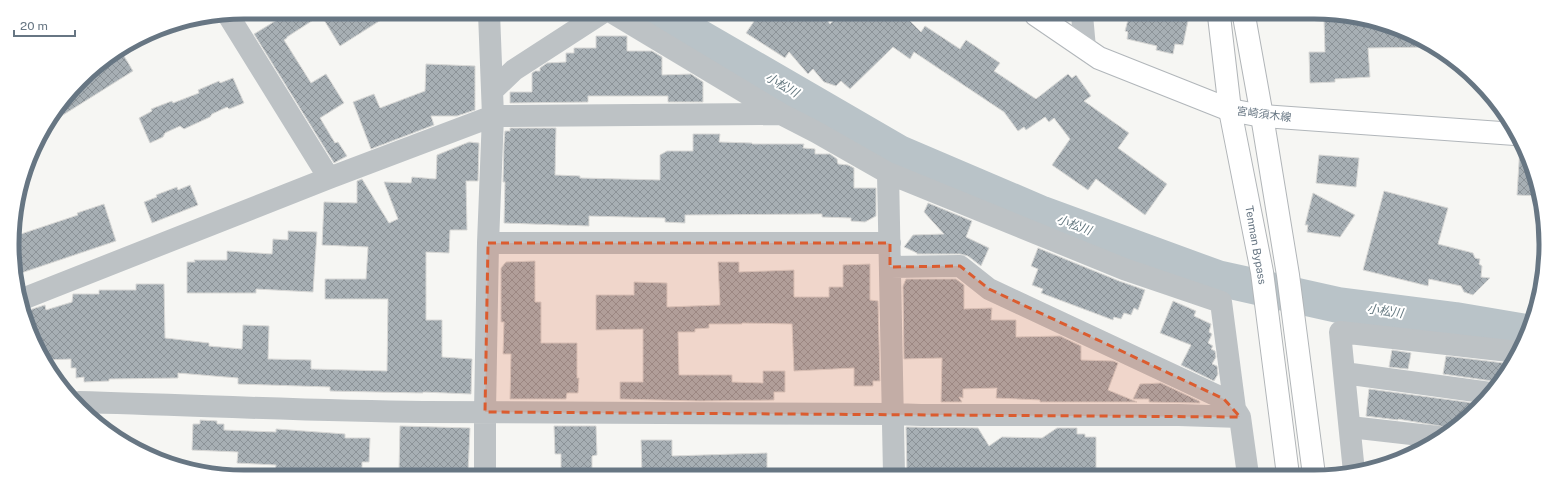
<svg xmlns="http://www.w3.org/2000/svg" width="1558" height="489" font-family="'Public Sans','Noto Sans JP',sans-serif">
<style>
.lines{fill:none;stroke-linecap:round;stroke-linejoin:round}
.river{stroke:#b9c3c8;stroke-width:36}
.building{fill:url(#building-cross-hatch);stroke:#d8d8d6}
.major-casing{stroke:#b1b6ba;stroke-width:24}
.highway-casing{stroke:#b1b5b8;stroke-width:24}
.minor{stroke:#bdc2c5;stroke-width:22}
.major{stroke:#fff;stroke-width:22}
.highway{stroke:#fff;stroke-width:22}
.marked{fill:#db5c2f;fill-opacity:0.2;stroke:#db5c2f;stroke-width:3;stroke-dasharray:8 5;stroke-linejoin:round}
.labels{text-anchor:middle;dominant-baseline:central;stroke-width:4;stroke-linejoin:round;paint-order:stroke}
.street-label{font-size:11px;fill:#677683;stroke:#fff}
.water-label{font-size:12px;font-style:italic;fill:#63777f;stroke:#fff}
.rim{fill:none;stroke:#677683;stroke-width:5}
</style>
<defs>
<pattern id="building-cross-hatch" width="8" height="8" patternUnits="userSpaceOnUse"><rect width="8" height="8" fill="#a7afb4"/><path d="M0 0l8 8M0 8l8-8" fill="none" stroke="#8c9398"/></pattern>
</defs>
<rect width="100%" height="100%" fill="#f6f6f3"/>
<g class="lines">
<!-- river -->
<path class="river" d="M659,14L899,153L1042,214L1217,278L1338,305L1455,320L1526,332"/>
</g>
<!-- building -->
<path class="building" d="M290,12L392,13L340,46L321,15L287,37V38L284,40L311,83L326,74L344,103L320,118L335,143L338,142L347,156L334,163L254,34Z
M759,14H823L830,24L840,14L904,15L921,32L925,26L960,49L966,40L1000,63L994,71L1036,99L1068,74L1072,78L1076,75L1091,96L1084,101L1129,133L1118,148L1167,184L1145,215L1096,179L1088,190L1052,165L1070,139L1054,118L1049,122L1045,117L1026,130L1024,127L1018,131L1004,112L914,52L910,59L893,47L850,89L841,81L836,86L824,82L813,69L808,74L789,52L785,58L746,33Z
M1129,16H1189L1183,45L1175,44L1173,54L1156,50L1157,46L1127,39L1128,32L1125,31Z
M1363,18L1433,47L1368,48L1370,77L1335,79V82L1310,83L1309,52H1325L1324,20Z
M596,36H627V51H652L662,57V75L691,74L703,82V102H668V96H588V102L510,103V92H532V73L535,71H540V68L547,63L566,62V53H574V48H596Z
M121,51L133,71L55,120L54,119L91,70Z
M426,64L475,66V110L457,116H431L434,125L371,149L353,102L374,94L380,108L425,91Z
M233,78L244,103L229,109L227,107L212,114L210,117L184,129L180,126L165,133L163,137L150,143L139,118L152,111L151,109L172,101L173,103L199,93L198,90L219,81L220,83Z
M510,128H556L555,175L580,176V178L660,180V155L667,151H693V134H720L719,142L752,143V144H804L803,148L815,149V154H830L837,159L838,164L848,165L854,168V188H876V216L865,222L851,221V218L822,217V214L685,215V223L665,222V218L589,216V226L504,223L505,182H503L504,144L505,131H510Z
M469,142L479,143L478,181H466L467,230H450L449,253L426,252V320H442V357L472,359L471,394L423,392V393L330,391V387L238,384V378L178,373V378L109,379V381L84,382V377L76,378V368H71V359L45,360L23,312L45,305L46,310L72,302L73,294H99V290H136V284H164L165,338L209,343V346L242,349L243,325L269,326L268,359L311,360V369L387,371L388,299H325V279H366L368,247L322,245L324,202L357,203V181L362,179L389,223L398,219L384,182L411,183L412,177L436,179L437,155Z
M1520,146L1539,194L1540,196L1517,195Z
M1319,155L1359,158L1356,187L1316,183Z
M190,185L198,205L152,223L144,202L157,197L156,195L177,187L178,190Z
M1384,191L1448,208L1438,244L1473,253L1475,258L1480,259L1479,264L1482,266L1481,277L1490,278L1473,295L1464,292L1461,286L1429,279L1428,286L1363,270Z
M1313,193L1355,215L1340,237L1307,232L1308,225H1305Z
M928,203L972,221L966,237L989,248L981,266L968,256L960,254H917V253L904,247L913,235L944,234L924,212Z
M104,204L116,241L18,274L15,236L78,215L77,213Z
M288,231L317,232L313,292L256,289V293H187V262H195L194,260H227V251L272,254L273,239L288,240Z
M1038,248L1119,281L1145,290L1138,310L1134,308L1131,315L1124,313L1121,319L1114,317L1113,320L1041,293L1043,289L1032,285L1038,269L1031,266Z
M535,261V302H541V343H577V378H579L578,393H567L566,399H510L511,354H503L504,322H501V268L506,262Z
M718,262H739V272L794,270V297H829V287H843V265L870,264V300L878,301L880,381H873V386H854V368L794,371L792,324L742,323V324H709V328L695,329V332H678L679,375H732V382L763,383V371H785V392H774V400L700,401L620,399V382H643V329L596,330V295H634V282L667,283V307L720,305Z
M906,279H956L964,285V309L992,308L991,320H1016V337L1060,336L1081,346V360L1113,361L1118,363L1108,390L1137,402H1040V400L996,398L997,388L963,389V398L959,397L962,402H941L942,358L904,359L903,286Z
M1173,301L1196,311L1194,316L1211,324L1209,332L1212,334L1208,343L1213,346L1211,349L1215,351L1216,357L1212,364L1217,366L1218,374L1214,381L1181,365L1191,345L1160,333Z
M1392,350L1411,353L1408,369L1389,367Z
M1446,356L1512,364L1498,383L1492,381L1443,374Z
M1161,383L1199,401L1200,403L1149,402V399H1133L1140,384Z
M1369,389L1481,404L1478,409L1452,428L1398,419V420L1366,416Z
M200,420L217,421V424H224V430L276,432V429L345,434V438H370L369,462H362V473H275L276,465L237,463L238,452L192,450L193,424H200Z
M400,426L470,428L468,473L399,471Z
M554,426H596L597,455L592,456V469H561V454H555Z
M906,427L978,428L989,446L1002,437L1042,438L1057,428H1077V434H1085V437H1096V473L1038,474V471H992V474H907Z
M641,440H672V456L767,453V474L642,473Z"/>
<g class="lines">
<defs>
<path id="major" d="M1036,15L1099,58L1230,110L1262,116L1515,134"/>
<path id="highway" d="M1219,16L1230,110L1262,272L1288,475
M1244,16L1262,116L1288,275L1314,475"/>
</defs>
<!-- major casing -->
<use href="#major" class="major-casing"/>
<!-- highway casing -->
<use href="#highway" class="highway-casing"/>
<!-- minor -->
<path class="minor" d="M613,13L781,114L816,132L888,173L1124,269L1221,302L1235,409
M228,15L329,178
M1082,15L1085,48
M493,90L514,70L602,13
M888,173L894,474
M488,243H890
M890,267L960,266L989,289L1224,399L1235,409L1240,417L1248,475
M20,300L329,178L493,116L781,114
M1344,373L1340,332L1518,352
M79,402C194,405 308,411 423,412C580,414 737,414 893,414L921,415H1179L1240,417
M1350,427L1438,437
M1354,472L1344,373L1490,393
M485,473V412L488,243L493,116L489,13"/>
<!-- major -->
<use href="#major" class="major"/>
<!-- highway -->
<use href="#highway" class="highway"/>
</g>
<!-- marked area -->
<path class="marked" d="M488,243H890V267L960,266L989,289L1224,399L1240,417L485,412Z"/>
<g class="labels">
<!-- street labels -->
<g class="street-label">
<text transform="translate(1264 114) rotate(7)">宮崎須木線</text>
<text transform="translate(1256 245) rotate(80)">Tenman Bypass</text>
</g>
<!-- water labels -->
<g class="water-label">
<text transform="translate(782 85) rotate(30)">小松川</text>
<text transform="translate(1074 225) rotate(20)">小松川</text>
<text transform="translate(1385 311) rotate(8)">小松川</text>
</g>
</g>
<!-- crop -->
<path d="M0 0H1558V489H0ZM244 19H1314A225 225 0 0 1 1539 244V245A225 225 0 0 1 1314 470H244A225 225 0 0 1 19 245V244A225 225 0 0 1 244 19Z" fill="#fff" fill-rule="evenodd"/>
<path class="rim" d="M244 19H1314A225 225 0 0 1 1539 244V245A225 225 0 0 1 1314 470H244A225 225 0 0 1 19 245V244A225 225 0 0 1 244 19Z"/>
<!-- scale -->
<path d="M14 30v6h61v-6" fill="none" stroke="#677683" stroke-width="2"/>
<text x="20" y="30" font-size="12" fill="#677683" stroke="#ffffff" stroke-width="3" paint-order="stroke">20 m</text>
</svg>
